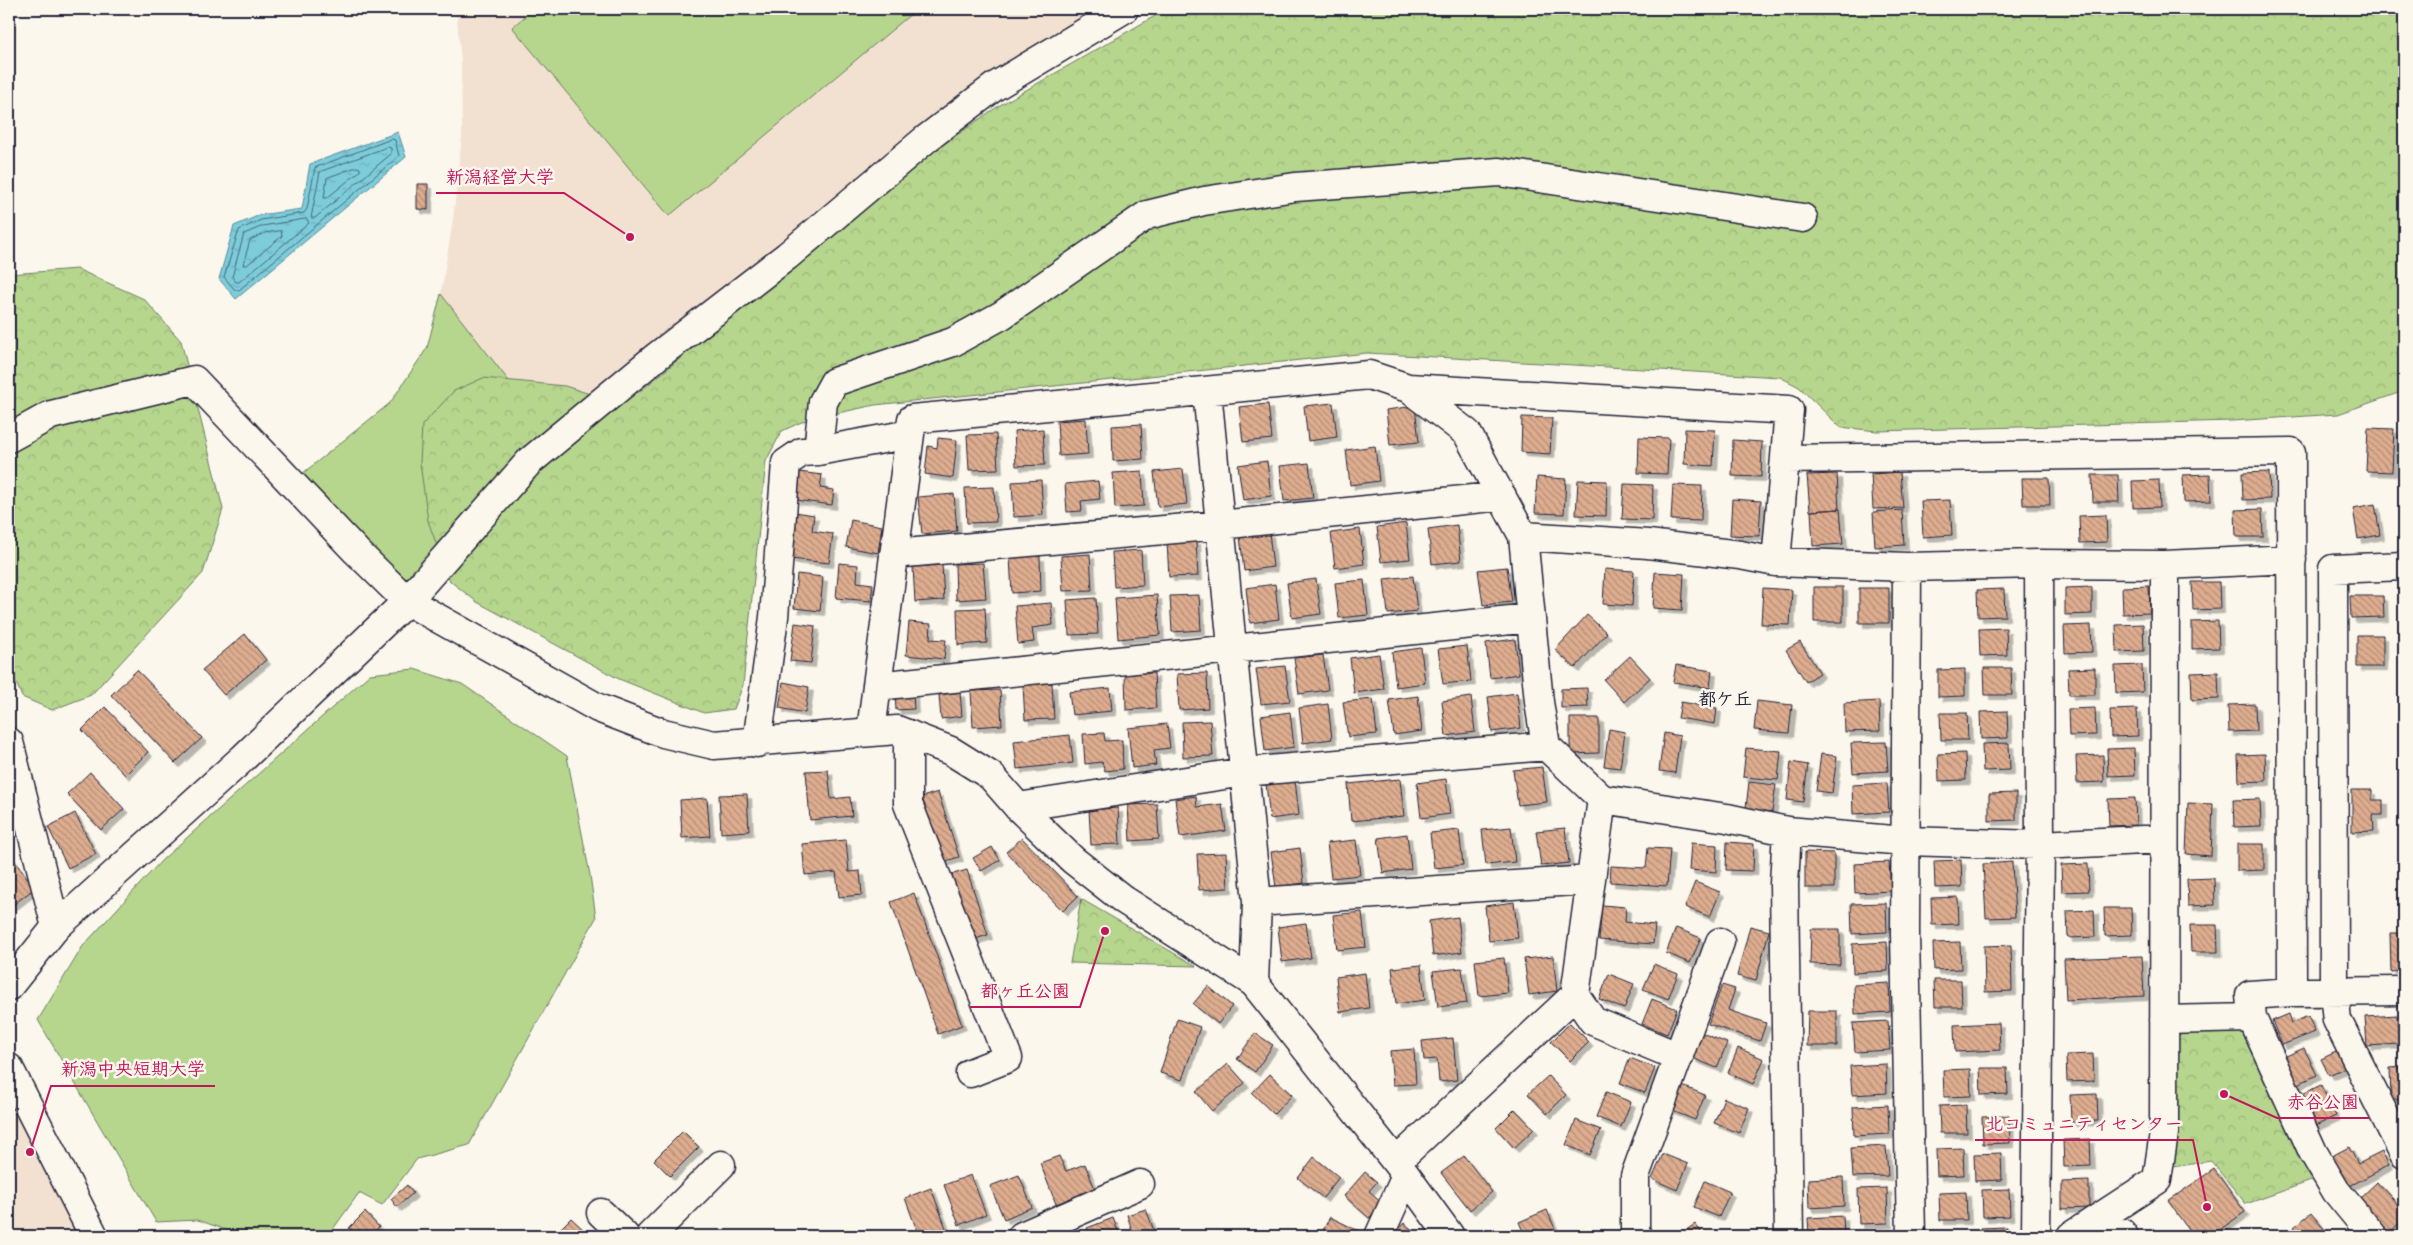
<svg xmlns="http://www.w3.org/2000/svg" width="2413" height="1245" font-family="'Balsamiq Sans','Klee One',sans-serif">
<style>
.built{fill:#f2e1d0}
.grass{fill:#b6d58d;stroke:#6c7c64}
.forest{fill:url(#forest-crowns);stroke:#6c7c64}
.water{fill:url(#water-ripples);stroke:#59889a}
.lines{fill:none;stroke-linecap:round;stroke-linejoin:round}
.shore{stroke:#46667b;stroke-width:1}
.building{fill:url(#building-back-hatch);stroke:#22223b;filter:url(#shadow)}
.minor-casing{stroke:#22223b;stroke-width:31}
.tertiary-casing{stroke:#22223b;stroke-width:31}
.minor{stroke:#fbf7ec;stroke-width:28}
.tertiary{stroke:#fbf7ec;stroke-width:28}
.labels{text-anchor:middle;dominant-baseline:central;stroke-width:5;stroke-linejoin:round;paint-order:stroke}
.neighbourhood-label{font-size:18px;font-weight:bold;fill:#22223b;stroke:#fbf7ec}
.leader{fill:none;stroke:#c2185b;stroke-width:2}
.callout-dot{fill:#c2185b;stroke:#fbf7ec;stroke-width:2}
.callout-label{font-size:18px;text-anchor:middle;font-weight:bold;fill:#c2185b;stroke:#fbf7ec;stroke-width:5;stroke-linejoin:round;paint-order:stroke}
</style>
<defs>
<pattern id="forest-crowns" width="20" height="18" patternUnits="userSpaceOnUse" patternTransform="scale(1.25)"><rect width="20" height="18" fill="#b6d58d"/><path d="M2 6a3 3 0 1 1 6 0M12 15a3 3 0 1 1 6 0" fill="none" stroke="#9cb77b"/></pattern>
<pattern id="water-ripples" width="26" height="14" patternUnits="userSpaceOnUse" patternTransform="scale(1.25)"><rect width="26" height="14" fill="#7dccda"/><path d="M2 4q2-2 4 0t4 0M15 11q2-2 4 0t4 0" fill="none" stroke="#6cafbc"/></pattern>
<pattern id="building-back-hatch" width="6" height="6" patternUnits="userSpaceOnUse" patternTransform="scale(1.25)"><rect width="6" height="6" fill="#dead8f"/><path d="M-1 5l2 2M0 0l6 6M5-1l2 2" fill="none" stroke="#b48c76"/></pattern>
<filter id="shadow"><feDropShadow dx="4.5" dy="4.5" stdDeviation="0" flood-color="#0004"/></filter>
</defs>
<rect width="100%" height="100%" fill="#fbf7ec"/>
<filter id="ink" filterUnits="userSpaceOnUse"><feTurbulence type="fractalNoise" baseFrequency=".02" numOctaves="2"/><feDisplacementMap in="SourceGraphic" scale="10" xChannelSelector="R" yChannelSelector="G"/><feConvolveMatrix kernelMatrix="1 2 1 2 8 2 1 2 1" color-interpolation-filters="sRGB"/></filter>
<g filter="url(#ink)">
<!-- built -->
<path class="built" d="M456,9H1124L1085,32L555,440L441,294L453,219L462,137L461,62Z
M9,1068L94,1236H9Z"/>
<!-- grass -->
<path class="grass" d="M534,9H917L669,216L512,27Z
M441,294L555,440L407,601L292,482L390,403L427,348Z
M414,669L462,684L567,756L590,875L596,918L469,1145L417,1159L382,1205L359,1193L328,1236H243L198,1220L156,1222L38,1020L83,946L162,860L370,674Z"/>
<!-- forest -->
<path class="forest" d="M1167,9H2404V391L2338,414L2232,421L1877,431L1840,427L1799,387L1780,377L1367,353L875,405L806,420L782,431L766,461L743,685L734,709L704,713L619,679L477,602L450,581L428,521L420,463L422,425L454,391L483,378L565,386L590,394L639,392L935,150L1000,105Z
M77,269L144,299L181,341L223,509L203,573L91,695L52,710L22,697L9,665V274Z
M1081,899L1196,966L1070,963Z
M2247,1025L2314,1180L2246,1204L2211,1161L2173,1167L2170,1027Z"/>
<!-- water -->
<path class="water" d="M398,132L406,157L236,299L219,279L234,226L260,215L302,209L310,164Z"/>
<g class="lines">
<!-- shore -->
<path class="shore" d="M392,139L395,140L399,156L239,290H235L224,277L239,230L261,220L304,213L307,209L315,168Z
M388,147L391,148V154L315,218H311L320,172Z
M357,167L360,168V171L327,198H324L327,178Z
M307,219L309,223L239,282H236L232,277L244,234L263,226Z
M281,231L282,236L247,265H243L250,240L265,233Z"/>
</g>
<!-- building -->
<path class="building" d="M417,184H428V210L417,209Z
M1333,403L1337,437L1308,441L1304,406Z
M1268,404L1272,439L1243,442L1239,407Z
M1415,406L1419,442L1390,445L1386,410Z
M1522,417L1552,418L1550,454L1521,452Z
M1086,419L1088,454L1059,456L1057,421Z
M1141,424L1143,459L1113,461L1112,426Z
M2368,428L2394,429L2392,472L2366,471Z
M1043,429L1045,465L1016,466L1014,431Z
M1685,429L1715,430L1713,466L1684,464Z
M996,434L998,469L969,470L967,435Z
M1639,437L1669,438L1667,474L1638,473Z
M938,438L957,440L953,478L925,474L928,446L937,448Z
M1733,440L1762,442L1761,477L1732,476Z
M1375,446L1379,481L1350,485L1346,450Z
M1267,461L1271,496L1243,500L1238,465Z
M1309,463L1313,498L1284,501L1280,466Z
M1183,469L1187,504L1158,507L1154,472Z
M1142,471L1144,506L1115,508L1113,473Z
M799,472L822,475L820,488L834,490L832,505L795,500Z
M1900,472L1903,508L1873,509L1871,474Z
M2269,472L2270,499L2243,500L2242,473Z
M1837,474L1839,509L1810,511L1807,475Z
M2210,474L2211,501L2184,502L2183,475Z
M2092,475H2118L2119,502H2093Z
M1537,477L1566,479L1564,514L1535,513Z
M2022,478H2049L2050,505H2023Z
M1041,480L1043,515L1014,517L1012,482Z
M1578,480L1607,481L1606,516L1576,515Z
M2159,480L2160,507L2133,508L2132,481Z
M1098,481L1100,499L1081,501L1082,511L1067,512L1065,484Z
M1624,484L1653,485L1652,520L1622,519Z
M1673,485L1702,486L1701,521L1671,520Z
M994,487L996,522L967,523L965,488Z
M954,494L957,531L922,534L918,497Z
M1732,499L1761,501L1759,536L1730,535Z
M1950,500L1952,535L1923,537L1921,501Z
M2375,504L2380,535L2358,539L2353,508Z
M1840,509L1843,544L1813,546L1811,511Z
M2262,509L2263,537H2236L2235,510Z
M1902,510L1904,545L1875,547L1873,512Z
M795,512L814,515L812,531L833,534L829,563L790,559Z
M2106,515L2107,542L2080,543L2079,516Z
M851,520L882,526L878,553L846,547Z
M1406,523L1410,559L1381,562L1377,527Z
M1457,525L1461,561L1432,564L1428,529Z
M1360,529L1364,564L1335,568L1331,533Z
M1269,532L1273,567L1244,571L1240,536Z
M1196,540L1198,576L1169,577L1167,542Z
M1141,550L1143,585L1114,587L1112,552Z
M1090,554L1092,590L1063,591L1061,556Z
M1040,556L1041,591L1012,593L1010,557Z
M839,563L858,565L857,582L873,584L871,601L836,598Z
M983,563L986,598L956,600L955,564Z
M942,565L944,600L915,602L913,567Z
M1507,567L1512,602L1483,605L1478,570Z
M1605,569L1634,571L1632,606L1603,604Z
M1655,572L1684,574L1682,610L1653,608Z
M797,574L823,577L820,611L794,608Z
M1413,576L1417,611L1388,614L1384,579Z
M1316,579L1321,614L1292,618L1287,583Z
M1364,580L1368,615L1339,618L1335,583Z
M2192,582H2219L2220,609L2193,610Z
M1275,584L1279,619L1250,623L1246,588Z
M2149,586L2150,613L2123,614L2122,587Z
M1814,587H1843V622H1814Z
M2092,587V614L2065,615V588Z
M1763,588L1792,590L1790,625L1761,624Z
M1859,588H1889V623H1859Z
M2004,589L2005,616L1978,617L1977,590Z
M1157,595L1160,635L1118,639L1115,598Z
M1199,595L1201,630L1172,632L1170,596Z
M2350,596H2383L2384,617L2351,618Z
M1096,598L1098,634L1069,635L1067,600Z
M1051,603L1053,625L1032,628L1034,642L1018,644L1015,606Z
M985,608L987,643L958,645L957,609Z
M1587,615L1607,633L1575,668L1555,650Z
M2218,621L2219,648L2192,649V622Z
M909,622L931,624L930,639L946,640L944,659L906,655Z
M795,623L815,626L811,663L790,661Z
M2143,624L2144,651L2117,652L2116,625Z
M2091,625L2092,652L2065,653L2064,626Z
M2006,628L2007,655L1980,656L1979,629Z
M245,634L266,660L224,695L202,670Z
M2357,635H2383V667H2357Z
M1515,639L1519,674L1490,678L1486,643Z
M1800,642L1820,673L1806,682L1786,650Z
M1467,646L1471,681L1443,684L1438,649Z
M1421,648L1425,683L1396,687L1392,652Z
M1379,654L1384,689L1354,693L1350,658Z
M1323,655L1328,690L1299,694L1294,658Z
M1630,656L1650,678L1624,702L1604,680Z
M1676,665L1712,671L1710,688L1673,682Z
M2142,665L2143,692L2116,693L2115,666Z
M1285,666L1290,701L1261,704L1256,669Z
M1984,668H2011L2012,695H1985Z
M2095,668V695H2069L2068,669Z
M1965,669V696L1938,697V670Z
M137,670L202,738L175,763L111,695Z
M2218,672L2219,699L2192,700L2191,673Z
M1154,673L1156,708L1126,710L1125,674Z
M1207,673L1208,708L1179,710L1177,674Z
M783,682L809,687L805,713L779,708Z
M1052,683L1054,719L1025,720L1023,685Z
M1110,688L1112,711L1072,715L1069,692Z
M1587,688L1588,707L1561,708V689Z
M1000,690L1002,725L973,727L971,691Z
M960,692L962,716L941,719L939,695Z
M913,693L914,709L896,710L895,694Z
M1517,693L1521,728L1492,732L1488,697Z
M1418,696L1422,731L1394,735L1389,700Z
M1471,697L1475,732L1446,736L1442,701Z
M1373,699L1377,734L1348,737L1343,702Z
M1757,701L1792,705L1789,733L1754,730Z
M1879,701L1880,731L1845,732L1844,703Z
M1681,702L1717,708L1715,724L1678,718Z
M1328,704L1332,739L1303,743L1299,708Z
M2255,704L2256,731L2229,732L2228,705Z
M105,707L148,752L125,775L82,730Z
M2095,708L2096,735L2069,736L2068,709Z
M2137,709L2138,736L2111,737L2110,710Z
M2007,711L2008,738L1981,739L1980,712Z
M1290,712L1294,747L1265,751L1261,716Z
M1940,713H1967L1968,740H1941Z
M1570,718H1599V753L1570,754Z
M1210,721L1213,756L1183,757L1182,722Z
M1167,724L1170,748L1154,750L1156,765L1132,768L1128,728Z
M1609,729L1625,732L1620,768L1604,766Z
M1104,733L1105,741L1122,740L1123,769L1105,771L1102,762L1085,764L1083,734Z
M1664,733L1680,736L1675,773L1659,771Z
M1070,735L1073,763L1017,769L1014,741Z
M1886,742L1888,771L1853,773L1851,743Z
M2009,743L2010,770L1983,771L1982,744Z
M1746,748L1781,751L1778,780L1743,777Z
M2134,748L2135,775L2108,776L2107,749Z
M1965,753L1966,780L1939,781L1938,754Z
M1821,754L1837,756L1832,793L1816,791Z
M2265,754L2266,781L2239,782L2238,755Z
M2103,755L2104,782L2077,783L2076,756Z
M1791,762L1808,765L1803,802L1787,800Z
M1542,767L1547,802L1518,805L1513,770Z
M828,770L831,799L850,797L852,816L810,820L806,771Z
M90,772L124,809L101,830L67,794Z
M1400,779L1404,816L1351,821L1348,784Z
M1446,779L1450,814L1421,818L1417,783Z
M1295,780L1299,815L1270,819L1266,784Z
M1749,782L1776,785L1772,812L1746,808Z
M1887,783L1889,812L1853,814L1852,785Z
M2352,790H2372V800H2383V815H2373L2374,831L2352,832Z
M938,792L959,857L943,862L922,797Z
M2016,793V820L1989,821V794Z
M747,794L749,831L721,833L719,795Z
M1196,796L1197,807L1222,804L1226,831L1180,837L1175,799Z
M707,798L710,836L682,838L680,800Z
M2135,798L2136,825L2109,826L2108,799Z
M2260,799L2261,826L2234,827L2233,800Z
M2188,803L2213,804L2211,856L2186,854Z
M1157,804L1159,839L1130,841L1128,805Z
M1118,808L1120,844L1091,845L1089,810Z
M75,813L96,854L68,868L48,827Z
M1511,827L1515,862L1486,865L1482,830Z
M1565,828L1569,863L1541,866L1536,831Z
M1459,830L1463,865L1434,868L1430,833Z
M1407,834L1411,869L1383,873L1378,838Z
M1022,838L1078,896L1063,911L1006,852Z
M846,840L849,872L860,871L862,895L839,897L836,872L805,875L802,844Z
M1356,840L1360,875L1331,878L1327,843Z
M1727,842L1754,844L1753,871L1726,870Z
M1691,843L1717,845L1716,872L1689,870Z
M2237,844H2264V870L2237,871Z
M992,847L1000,860L981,871L973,858Z
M1300,848L1304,883L1276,887L1271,852Z
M1648,848L1670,849L1667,886L1610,882L1611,866L1646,868Z
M1805,852L1834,853V888H1805Z
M1226,853L1228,888L1199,890L1197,854Z
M9,854L35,888L9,908Z
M1961,860L1962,887L1935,888L1934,861Z
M1889,862L1891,891L1855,893L1854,864Z
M2012,862L2015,917L1986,918L1983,864Z
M2088,864L2089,891L2062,892L2061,865Z
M967,870L988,935L972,940L950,875Z
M2214,878L2215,905L2188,906L2187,879Z
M1695,882L1720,892L1710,917L1685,907Z
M914,893L962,1025L938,1034L891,902Z
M1958,897L1959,924L1932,925L1931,898Z
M1514,902L1518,938L1489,941L1485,906Z
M1886,903L1887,932L1852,934L1851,904Z
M1602,905L1626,907L1625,922L1655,925L1653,944L1599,940Z
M2104,908H2131L2132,935L2105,936Z
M2094,910L2095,937L2068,938L2067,911Z
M1362,912L1366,947L1337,950L1333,915Z
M1458,917L1462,952L1433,956L1429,921Z
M1306,923L1311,958L1282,962L1278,927Z
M2190,925H2217L2218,952H2191Z
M1750,926L1769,931L1756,981L1737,976Z
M1676,928L1701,938L1690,963L1666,953Z
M1811,929H1840V965L1810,964Z
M2390,933H2404V971L2391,972Z
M1887,942L1888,971L1853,973L1852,944Z
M1960,942L1961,969L1934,970L1933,943Z
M2011,945L2012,991L1985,992L1984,946Z
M1553,956L1557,991L1529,995L1524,959Z
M2142,956L2144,996L2066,1000L2064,959Z
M1504,958L1508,993L1479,996L1475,961Z
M1654,964L1678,974L1668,999L1643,989Z
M1421,965L1425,1000L1396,1004L1392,968Z
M1462,968L1467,1003L1438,1007L1433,971Z
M1365,973L1369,1008L1340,1012L1336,977Z
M1609,974L1634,984L1624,1009L1599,999Z
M1934,980H1961L1962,1007H1935Z
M1889,983L1890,1012L1855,1014L1854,985Z
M1722,985L1735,989L1728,1010L1766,1023L1760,1041L1708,1024Z
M1208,986L1232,1006L1218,1024L1193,1004Z
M1652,999L1677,1009L1667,1034L1642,1024Z
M1808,1011H1837V1046H1807Z
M2289,1014L2292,1023L2308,1016L2315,1032L2282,1045L2272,1021Z
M2397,1015L2399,1044L2367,1046L2365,1017Z
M1177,1019L1200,1027L1182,1080L1160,1073Z
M1888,1021L1890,1050L1855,1052L1853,1023Z
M1570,1023L1589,1042L1570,1061L1551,1042Z
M1999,1023L2000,1050L1955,1052L1954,1025Z
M1255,1033L1273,1045L1255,1072L1237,1059Z
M1702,1033L1727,1043L1717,1068L1692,1058Z
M1453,1038L1457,1080L1439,1082L1437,1059L1424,1060L1422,1041Z
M1738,1048L1764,1059L1753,1084L1728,1073Z
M2304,1048L2317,1075L2296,1085L2284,1057Z
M1414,1049L1416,1084L1393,1085L1390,1051Z
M2338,1051L2346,1067L2329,1075L2321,1059Z
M2093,1054L2094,1081L2067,1082L2066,1055Z
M1630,1058L1655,1068L1645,1093L1620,1083Z
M1228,1064L1245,1083L1212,1111L1196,1092Z
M1886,1064L1887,1093L1852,1095L1850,1066Z
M2404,1067V1100H2391L2390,1068Z
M1980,1068H2007L2008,1094L1981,1095Z
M1970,1069L1971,1096L1944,1097L1943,1070Z
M1270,1074L1292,1095L1274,1114L1252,1093Z
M1548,1076L1566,1095L1547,1114L1528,1094Z
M1680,1085L1705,1095L1695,1120L1670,1110Z
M2321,1085L2336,1116L2314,1126L2300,1095Z
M1606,1092L1631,1102L1621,1127L1596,1117Z
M2097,1094L2098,1121L2071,1122L2070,1095Z
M1724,1098L1749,1108L1739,1133L1714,1123Z
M1888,1105L1889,1134L1854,1136L1853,1107Z
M1966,1105L1967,1133H1940L1939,1106Z
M1515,1109L1534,1129L1514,1148L1496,1128Z
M2009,1116L2010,1143L1983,1144L1982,1117Z
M1576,1120L1601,1130L1590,1155L1566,1145Z
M683,1131L699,1147L670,1176L654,1160Z
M2090,1139L2091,1166L2064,1167L2063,1140Z
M1886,1146L1888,1176L1853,1177L1851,1148Z
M2349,1147L2358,1164L2382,1152L2389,1165L2346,1188L2330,1157Z
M1963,1148L1964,1175L1937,1176L1936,1149Z
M2001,1153L2002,1180L1975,1181L1974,1154Z
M1663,1154L1688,1164L1677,1190L1652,1179Z
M1059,1156L1066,1171L1085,1164L1095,1189L1056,1204L1040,1163Z
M1464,1156L1492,1192L1470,1210L1441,1173Z
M1314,1157L1339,1177L1323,1198L1298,1178Z
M2214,1169L2245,1212L2211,1236H2193L2168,1201Z
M1365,1172L1377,1182L1369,1191L1383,1203L1369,1218L1344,1196Z
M971,1175L986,1214L959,1225L944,1185Z
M1019,1175L1032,1207L1004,1219L990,1186Z
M1843,1177L1844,1206L1809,1208L1808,1179Z
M1705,1181L1730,1192L1719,1217L1694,1207Z
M2089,1181V1208L2062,1209V1182Z
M2377,1182L2404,1211V1219L2388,1234L2357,1201Z
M407,1185L413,1193L397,1207L391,1199Z
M931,1188L949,1236H919L905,1198Z
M1887,1188L1888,1223L1859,1224L1858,1189Z
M2009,1189L2010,1216L1983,1217L1982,1190Z
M1966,1192L1967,1220H1940L1939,1193Z
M1146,1209L1156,1236H1134L1127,1215Z
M1547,1210L1558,1236H1525L1519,1222Z
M365,1212L379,1227L370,1236H358L349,1228Z
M2311,1213L2330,1236H2302L2294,1227Z
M1843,1216L1844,1236H1809L1808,1218Z
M1330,1217L1359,1231L1356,1236H1320Z
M571,1218L587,1233L584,1236H553Z
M1113,1218L1120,1236H1090L1087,1228Z
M1404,1223L1420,1236L1394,1235Z
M1695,1224L1704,1236H1685L1682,1233Z
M2007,1227V1236H1980V1228Z"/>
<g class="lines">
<defs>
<path id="minor" d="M1408,388L1467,433L1523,536L1539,702L1546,746L1602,799L1727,818L1787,831L1905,841L2040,845L2164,839
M1207,391L1257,902L1254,983
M9,438L51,415L194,380L356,551L407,601L529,462L656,357L787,256L926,139L994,87L1124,9
M818,451L823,402L834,382L953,342L1002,315L1147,215L1204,201L1295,187L1499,172L1803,218
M1786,459L2291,452L2292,992
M1523,536L1648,544L1740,555L1776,562L1907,567L2039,564L2165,565L2292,559
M894,554L1220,525L1502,496
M2404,566L2333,569L2334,993L2337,1020L2404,1154
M1907,567L1905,934L1911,1236
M877,686L1530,618
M871,731L912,419L1369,375L1408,388L1789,410L1776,562
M908,734V804L1008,1058L970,1073
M9,742L56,927
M757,743L774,617L786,463L802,452L818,451L910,434
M1018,807L1244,772L1546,746
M1787,831L1784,884L1789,1236
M1257,902L1590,880
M1575,995L1593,1021L1679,1057
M2164,1020L2252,1018
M1396,1162L1575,995L1602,799
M601,1213L625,1236
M650,1236L721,1165
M1022,1236L1140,1184
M1379,1236L1406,1176
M1638,1236L1635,1232V1176L1720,942
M2036,1236L2040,845L2039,564
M2071,1236L2157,1180L2164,1133L2165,565
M2117,1236L2122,1233L2124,1236
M2373,1236L2336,1191L2313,1152L2252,1018L2250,995L2292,992L2404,991"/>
<path id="tertiary" d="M9,986L56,927L242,759L407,601L598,708L663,733L714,745L897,730L951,751L991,776L1018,807L1073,860L1124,900L1254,983L1396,1162L1450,1236
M9,1068L94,1236"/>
</defs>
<!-- minor casing -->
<use href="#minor" class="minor-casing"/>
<!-- tertiary casing -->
<use href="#tertiary" class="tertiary-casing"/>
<!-- minor -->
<use href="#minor" class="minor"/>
<!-- tertiary -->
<use href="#tertiary" class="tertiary"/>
</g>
</g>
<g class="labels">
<!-- neighbourhood labels -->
<g class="neighbourhood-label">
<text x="1725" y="699">都ケ丘</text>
</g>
</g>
<!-- callouts -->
<path class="leader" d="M630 237L564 193H436M1105 931L1080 1007H970M30 1152L51 1086H215M2224 1094L2277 1118H2369M2207 1207L2193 1140H1975"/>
<g class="callout-dot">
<circle cx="630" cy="237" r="5"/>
<circle cx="1105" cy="931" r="5"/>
<circle cx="30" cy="1152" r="5"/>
<circle cx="2224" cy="1094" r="5"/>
<circle cx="2207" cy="1207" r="5"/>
</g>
<g class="callout-label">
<text x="500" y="183">新潟経営大学</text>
<text x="1025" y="997">都ヶ丘公園</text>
<text x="133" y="1075">新潟中央短期大学</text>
<text x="2323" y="1108">赤谷公園</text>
<text x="2084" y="1130">北コミュニティセンター</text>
</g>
<!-- margin -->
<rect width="2413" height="1245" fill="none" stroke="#fbf7ec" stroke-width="30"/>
<rect x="15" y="15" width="2383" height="1215" fill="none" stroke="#22223b" stroke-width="2" filter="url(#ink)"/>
</svg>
